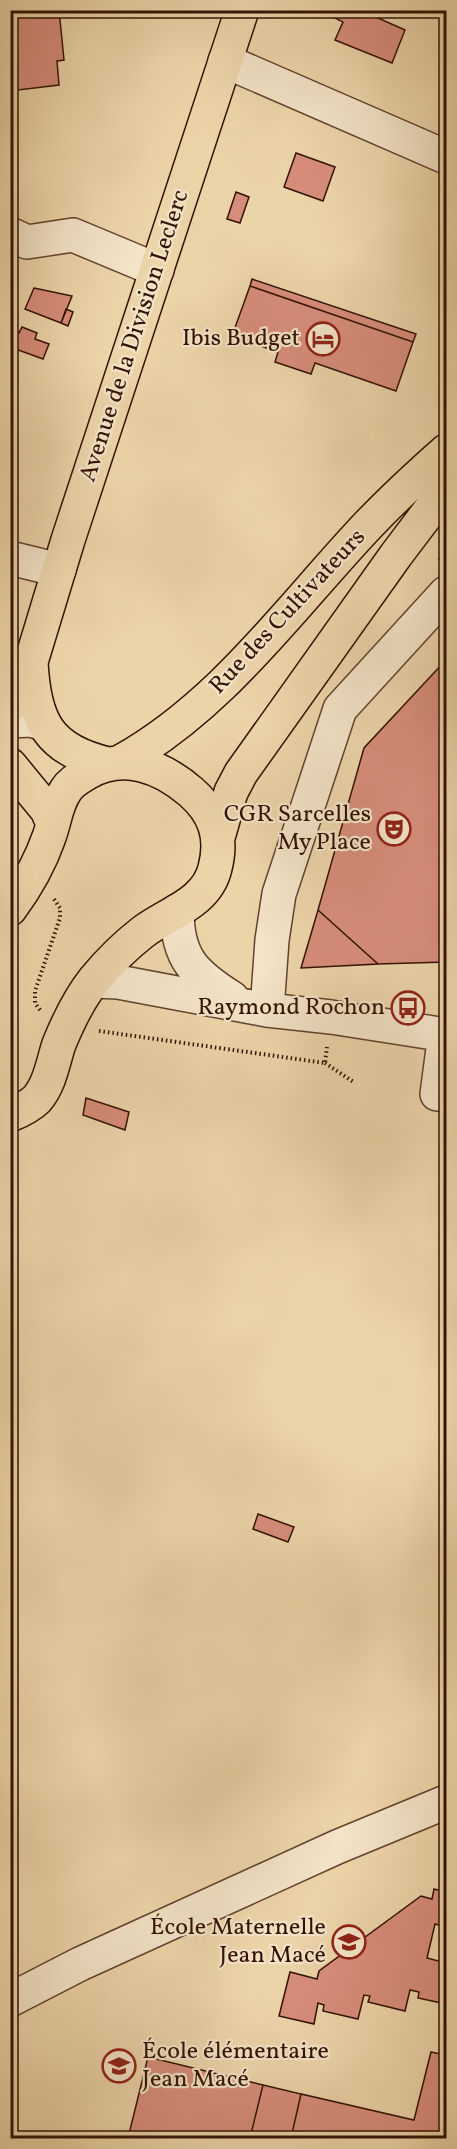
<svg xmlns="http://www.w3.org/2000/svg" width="457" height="2149" font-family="Vollkorn,serif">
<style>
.building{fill:#d78d7b;stroke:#331204;stroke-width:1.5}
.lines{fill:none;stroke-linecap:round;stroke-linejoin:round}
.minor-casing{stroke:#61422d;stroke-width:36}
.major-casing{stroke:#331204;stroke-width:36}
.path{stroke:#331204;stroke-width:4;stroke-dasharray:1.5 3;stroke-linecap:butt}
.minor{stroke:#f3e3c7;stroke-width:33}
.major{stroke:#ecd4a9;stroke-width:33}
.labels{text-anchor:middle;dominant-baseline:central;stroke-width:4.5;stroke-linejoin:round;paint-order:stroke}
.street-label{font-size:24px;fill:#331204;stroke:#f3e3c7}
.poi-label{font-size:24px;fill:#331204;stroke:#f3e3c7;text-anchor:end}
</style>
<rect width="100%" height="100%" fill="#ecd4a9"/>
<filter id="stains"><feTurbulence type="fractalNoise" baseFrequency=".00333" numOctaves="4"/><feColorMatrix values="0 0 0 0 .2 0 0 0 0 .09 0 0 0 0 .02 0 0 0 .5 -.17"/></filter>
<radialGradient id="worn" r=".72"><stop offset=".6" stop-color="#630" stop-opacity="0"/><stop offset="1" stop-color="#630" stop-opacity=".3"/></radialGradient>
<!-- building -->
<path class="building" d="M10,10H59L64,60L57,61L59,85L10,91Z
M341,10H360L405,30L392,63L335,40L343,22L335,18Z
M296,153L335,167L323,201L284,187Z
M236,192L249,197L240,223L227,219Z
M252,279L416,334L413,342L250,286Z
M250,286L413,342L396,391L315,363L311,374L275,362L278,352L232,336Z
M34,288L72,296L61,323L25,309Z
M66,309L73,312L68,326L61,323Z
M22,327L37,333L35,339L49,344L43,359L10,347V330L19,333Z
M446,660V962L378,964L318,910L364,748Z
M318,910L378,964L301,968Z
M86,1098L129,1112L125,1130L83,1115Z
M258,1514L294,1527L288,1542L253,1529Z
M434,1889L446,1892V1927L435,1924L427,1958L446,1963V2004L418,1998L419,1992L410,1990L405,2011L368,2002L370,1996L364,1995L358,2019L323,2011L324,2005L318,2003L314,2024L279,2016L290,1972L317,1979L319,1971L421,1896L432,1899Z
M431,2052L446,2055V2138H291L301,2094L414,2120Z
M148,2057L263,2085L250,2138H128Z
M263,2085L301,2094L291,2138H250Z"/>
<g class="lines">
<defs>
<path id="minor" d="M225,61L446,157
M10,234L27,242L73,235L157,270
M10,558L59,570
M10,721L31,720L44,724
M177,911C177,958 194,974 232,998
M94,981L118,982L267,1010L331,1017L446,1035
M267,1010L272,940L279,894L340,709L446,593
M437,1094L445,1034
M10,2000L80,1964L337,1847L446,1802"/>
<path id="major" d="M31,662C34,721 48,750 108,764
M10,706L31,662L68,540L242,10
M120,762C222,706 291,606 370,523C394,498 420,474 446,451
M10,765L47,810L53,824
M219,834L231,792L241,773L396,555L446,489
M10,909C27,886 40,863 49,837C55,821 56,804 66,790C71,782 79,778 87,773C123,752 161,766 191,792C215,813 223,837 215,868C207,903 168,913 143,932C125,946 108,963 94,980C79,999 68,1022 59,1044C53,1062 50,1084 37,1099C30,1106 20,1111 10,1115"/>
</defs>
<!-- minor casing -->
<use href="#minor" class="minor-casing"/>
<!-- major casing -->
<use href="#major" class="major-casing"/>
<!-- path -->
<path class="path" d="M444,563L440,559L446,553
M40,1010L35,1003V991L60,918V908L54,899
M99,1031L325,1063L327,1047
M325,1063L355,1083"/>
<!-- minor -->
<use href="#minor" class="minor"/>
<!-- major -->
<use href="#major" class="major"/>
</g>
<!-- icons -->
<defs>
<symbol id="hotel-ring" viewBox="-11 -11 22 22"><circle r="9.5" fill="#f3e3c7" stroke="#8f2418" stroke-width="1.5"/><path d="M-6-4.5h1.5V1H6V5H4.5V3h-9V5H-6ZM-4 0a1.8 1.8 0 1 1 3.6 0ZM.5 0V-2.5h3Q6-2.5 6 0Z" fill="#8f2418"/></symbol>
<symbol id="theatre-ring" viewBox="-11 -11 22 22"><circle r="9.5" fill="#f3e3c7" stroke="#8f2418" stroke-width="1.5"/><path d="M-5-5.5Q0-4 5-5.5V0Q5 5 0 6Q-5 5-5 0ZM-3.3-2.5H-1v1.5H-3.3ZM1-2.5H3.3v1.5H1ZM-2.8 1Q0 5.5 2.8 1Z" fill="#8f2418"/></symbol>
<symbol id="bus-ring" viewBox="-11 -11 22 22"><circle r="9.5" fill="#f3e3c7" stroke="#8f2418" stroke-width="1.5"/><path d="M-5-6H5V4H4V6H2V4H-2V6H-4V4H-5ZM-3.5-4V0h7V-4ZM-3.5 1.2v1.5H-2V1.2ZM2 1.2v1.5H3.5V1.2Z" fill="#8f2418"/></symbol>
<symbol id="school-ring" viewBox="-11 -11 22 22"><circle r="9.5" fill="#f3e3c7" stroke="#8f2418" stroke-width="1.5"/><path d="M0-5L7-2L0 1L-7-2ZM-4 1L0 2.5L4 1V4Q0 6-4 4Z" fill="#8f2418"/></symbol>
</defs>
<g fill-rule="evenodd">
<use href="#hotel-ring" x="304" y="320" width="38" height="38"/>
<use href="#theatre-ring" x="375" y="810" width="38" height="38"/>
<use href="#bus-ring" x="389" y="989" width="38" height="38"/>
<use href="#school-ring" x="330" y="1923" width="38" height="38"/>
<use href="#school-ring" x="100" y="2047" width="38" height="38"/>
</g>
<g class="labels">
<!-- street labels -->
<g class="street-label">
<text transform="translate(135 336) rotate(-72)">Avenue de la Division Leclerc</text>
<text transform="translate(288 612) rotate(-47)">Rue des Cultivateurs</text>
</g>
<!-- poi labels -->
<g class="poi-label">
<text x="300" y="339">Ibis Budget</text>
<text x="371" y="815">CGR Sarcelles<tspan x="371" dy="28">My Place</tspan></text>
<text x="385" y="1008">Raymond Rochon</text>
<text x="326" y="1928">École Maternelle<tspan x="326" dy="28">Jean Macé</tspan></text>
<text x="142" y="2052" text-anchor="start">École élémentaire<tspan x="142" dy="28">Jean Macé</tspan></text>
</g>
</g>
<!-- margin -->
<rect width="457" height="2149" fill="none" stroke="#ecd4a9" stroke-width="36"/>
<rect x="12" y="12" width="433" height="2125" fill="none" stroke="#331204" stroke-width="3"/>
<rect x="18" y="18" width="421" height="2113" fill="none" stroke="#331204" stroke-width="1.5"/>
<rect width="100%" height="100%" filter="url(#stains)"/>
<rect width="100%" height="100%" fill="url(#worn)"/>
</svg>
